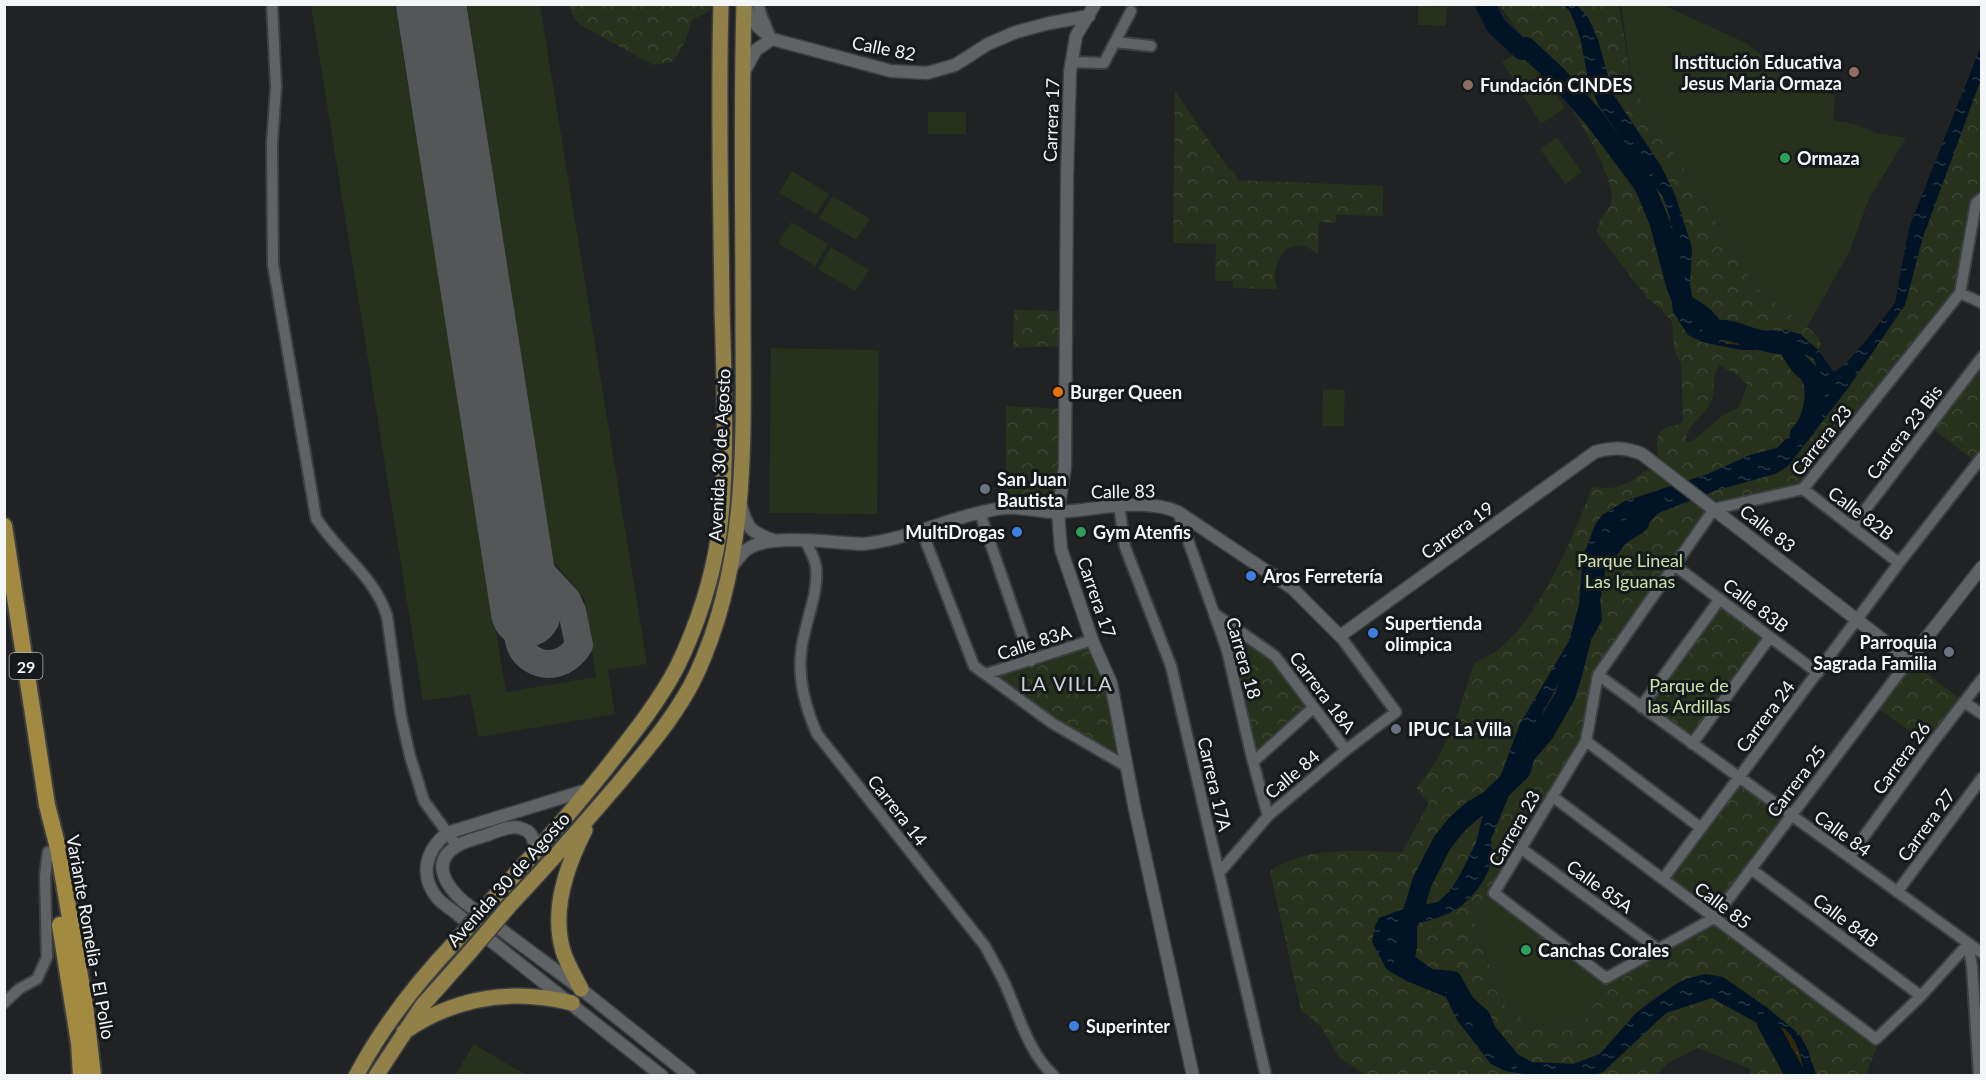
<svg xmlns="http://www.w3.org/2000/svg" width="1986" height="1080" font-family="Lato,sans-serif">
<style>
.grass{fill:#27311b}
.forest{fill:url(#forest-crowns);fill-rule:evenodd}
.sand{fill:url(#sand-dots)}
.water{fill:url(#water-ripples);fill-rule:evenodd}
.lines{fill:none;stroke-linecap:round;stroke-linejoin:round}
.river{stroke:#001425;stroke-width:20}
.taxiway{stroke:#545657;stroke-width:28}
.runway{stroke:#545657;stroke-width:70}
.minor-casing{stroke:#3c3f41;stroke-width:14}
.tertiary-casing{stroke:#3c3f41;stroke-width:15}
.primary-casing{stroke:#3c3f41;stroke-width:18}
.trunk-casing{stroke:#3c3f41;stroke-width:20}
.minor{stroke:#606365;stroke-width:10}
.tertiary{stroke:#606365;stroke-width:12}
.primary{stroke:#928049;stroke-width:15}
.trunk{stroke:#a28a40;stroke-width:16}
.primary-bridge-casing{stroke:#3c3f41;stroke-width:18;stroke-linecap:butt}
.primary-bridge{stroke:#928049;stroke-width:15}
.education-dot{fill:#8d6e63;stroke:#16191b;stroke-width:2}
.leisure-dot{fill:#2e9e5b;stroke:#16191b;stroke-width:2}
.food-dot{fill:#e8710a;stroke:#16191b;stroke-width:2}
.worship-dot{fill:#6b7280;stroke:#16191b;stroke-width:2}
.shop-dot{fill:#3f7fe0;stroke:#16191b;stroke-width:2}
.labels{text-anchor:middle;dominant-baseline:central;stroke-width:6;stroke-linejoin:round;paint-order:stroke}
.shield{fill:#16191b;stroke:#b1b3b4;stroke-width:1.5}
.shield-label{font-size:16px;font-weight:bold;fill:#f3f5f6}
.street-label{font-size:18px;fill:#f3f5f6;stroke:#16191b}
.poi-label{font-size:18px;font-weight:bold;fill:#f3f5f6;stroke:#16191b;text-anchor:start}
.park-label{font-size:18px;fill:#cce4ac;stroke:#16191b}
.neighbourhood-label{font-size:20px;letter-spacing:1.5px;fill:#cfd3d6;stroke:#16191b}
</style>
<defs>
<pattern id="forest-crowns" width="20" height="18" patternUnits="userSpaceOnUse" patternTransform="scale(1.5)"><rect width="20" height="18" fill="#27311b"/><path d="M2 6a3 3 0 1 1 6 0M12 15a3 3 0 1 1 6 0" fill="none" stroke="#3c4532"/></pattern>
<pattern id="sand-dots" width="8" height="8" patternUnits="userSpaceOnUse" patternTransform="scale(1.5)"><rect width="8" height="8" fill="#312907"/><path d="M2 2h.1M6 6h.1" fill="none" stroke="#453e20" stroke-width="1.8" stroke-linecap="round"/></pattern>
<pattern id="water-ripples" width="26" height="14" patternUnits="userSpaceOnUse" patternTransform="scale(1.5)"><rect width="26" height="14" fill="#001425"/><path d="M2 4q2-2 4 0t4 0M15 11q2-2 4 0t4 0" fill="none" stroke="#263745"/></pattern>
</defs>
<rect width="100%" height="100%" fill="#202224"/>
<!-- grass -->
<path class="grass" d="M1621,4L1663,5L1746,43L1773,63L1784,81L1794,88L1835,95L1833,120L1855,124L1876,133L1906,138L1868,201L1850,251L1807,327L1756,287L1632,85Z
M311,5H395L506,692L596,677L584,598L553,561L467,5H540L647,664L608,670L615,714L478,737L470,694L423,701Z
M1418,6L1447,7L1446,26L1418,25Z
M1526,47L1565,108L1541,124L1502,62Z
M928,112H966V134H928Z
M1557,137L1582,172L1565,184L1540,149Z
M792,171L829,194L816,215L779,193Z
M833,196L870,219L856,240L819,218Z
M791,222L828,244L815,266L778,243Z
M831,247L869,270L855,291L818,269Z
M771,348L879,350L877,514L769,513Z
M1323,389L1345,390L1344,426H1322Z
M1494,893L1606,978V988L1574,1033L1558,1023L1532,1026L1502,1002L1474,921Z
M474,1044L526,1075H455Z"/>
<!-- forest -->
<path class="forest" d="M568,5H721L692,20L685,42L677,56L671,62L653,65L582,26L575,20Z
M1499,5H1564L1570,11L1580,37L1599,106L1663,197L1670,217L1673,269L1671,294L1673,312L1702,342L1729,348L1753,350L1779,344L1788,345L1814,359L1822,381L1819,400L1813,411L1777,448L1750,455L1708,474L1655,491L1595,525L1583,557L1579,605L1569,641L1520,724L1497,786L1482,818L1476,843L1459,877L1449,892L1438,902L1403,909L1380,918L1407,981L1447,997L1450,1008L1505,1071L1530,1075H1365L1339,1057L1321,1027L1301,1010L1270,871C1308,845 1358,851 1402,852L1429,803L1416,789L1437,760L1456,719L1474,663C1481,659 1489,656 1495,652C1538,621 1574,536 1592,487C1615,490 1623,487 1641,474C1645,470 1653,467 1655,461C1660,452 1654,442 1659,434C1663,425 1676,427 1683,422L1681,363L1674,350L1672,322L1662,310L1647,298L1596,231C1598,227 1599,222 1601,218C1604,213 1610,209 1611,203C1620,166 1523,37 1499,5ZM1719,365L1739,376L1747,385L1739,407L1722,416L1691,442L1686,441C1687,423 1704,417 1711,402C1715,393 1713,387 1714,379C1714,374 1718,369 1719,365Z
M1576,5H1619L1632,85L1756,287L1817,335L1821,345L1818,350L1800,334L1785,330L1758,331L1724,326L1699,316L1694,310L1690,283L1692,247L1675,195L1661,166L1613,94L1598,40L1588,17Z
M1981,79V198L1960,293L1803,489L1714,509L1598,674L1586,741L1494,893L1474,921L1502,1002L1532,1026L1558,1023L1574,1033L1606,988V978L1713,919L1663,879L1740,778L1792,816L1714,919L1876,1039L1878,1044L1866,1075H1816L1815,1069L1769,1009L1706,974L1686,979L1652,999L1636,1013L1600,1054L1573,1064L1532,1062L1494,1042L1465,1004L1445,973C1416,969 1384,964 1407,926L1450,913L1492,858L1491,839L1535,730L1563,675L1576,657L1592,618V579L1596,565L1604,550L1638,521L1717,490L1740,484L1787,467L1802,449L1848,388L1905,305L1923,237Z
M1175,91L1228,168L1231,169L1239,180L1383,186V216L1336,215V223L1319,222L1318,255C1309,246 1300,243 1288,248C1276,260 1272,273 1277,289L1233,288V281H1215L1216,244L1173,243Z
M1014,310L1066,311V346L1013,348Z
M1981,357V457L1977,463L1929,426Z
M1006,406L1066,409L1058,512L1006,507Z
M1720,599L1770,637L1692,744L1641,707Z
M1214,614L1275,656L1314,707L1253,762Z
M1092,640L1111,683L1126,766L986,674Z
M1909,660L1964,702L1930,746L1875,706Z
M1712,998L1759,1024L1796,1075H1750V1069L1698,1048L1668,1063L1657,1075L1594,1076L1603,1072L1666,1013Z"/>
<!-- sand -->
<path class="sand" d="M1717,328L1747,335L1759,340C1743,347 1720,348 1714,330Z
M1774,1024C1795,1029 1801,1054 1804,1073L1779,1046L1769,1026Z"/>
<!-- water -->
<path class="water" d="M1564,5H1576L1588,17L1598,40L1613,94L1661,166L1675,195L1692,248L1690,283L1694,310L1699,316L1724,326L1758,331L1785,330L1800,334L1818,350L1833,371H1836L1847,362L1868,338L1895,303L1909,228L1981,46V79L1923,237L1905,305L1848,388L1787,467L1775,474L1717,490L1638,521L1604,550L1596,565L1592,579V618L1588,638L1563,675L1544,710L1491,839C1491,845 1493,852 1492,858C1489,878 1470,903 1451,912C1438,919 1421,922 1407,926C1384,964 1415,969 1445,973L1465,1004L1494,1042L1532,1062L1573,1064L1600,1054L1636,1013L1676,984L1686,979L1706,974L1723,977L1769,1009L1800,1035L1808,1050L1816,1075H1796L1759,1024L1712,998L1666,1013L1603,1072L1594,1075H1530L1505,1071L1491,1064L1457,1020L1446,997L1407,981L1387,970L1372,942L1375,926L1379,918L1403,909L1438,902L1449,892L1459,877L1476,843L1482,818L1497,786L1520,724L1569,641L1579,605L1583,557L1595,525L1602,515L1625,501L1708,474L1750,455L1777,448L1813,411L1819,400L1822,381L1814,359L1788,345L1779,344L1753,350H1742L1702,342L1688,335L1673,312L1671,294L1673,269L1670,217L1663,197L1599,106L1589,84L1580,37L1570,11ZM1717,328L1747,335L1758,340C1744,347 1720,348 1714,330ZM1774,1024C1794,1029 1801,1053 1804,1072L1779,1046L1769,1026Z"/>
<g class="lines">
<!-- river -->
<path class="river" d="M1485,4L1496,26L1522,50L1526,47L1555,74L1594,118L1644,185L1659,221L1677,288L1685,305C1697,311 1708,318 1714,330C1731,328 1744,336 1760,340C1769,343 1779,344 1788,345C1791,351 1794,357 1798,362C1801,367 1808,371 1811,376C1819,392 1813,422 1800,434
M1767,1023L1796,1076
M1508,1058L1487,1033L1480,1017L1465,1004L1452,981L1429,979L1404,961L1407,946V926L1415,906L1422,882L1442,843L1457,824L1473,810L1490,800L1521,770L1525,755L1544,733L1565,696L1571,678L1582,635L1592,618L1590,600L1596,565L1620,535L1639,523L1638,520L1655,502"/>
<!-- taxiway -->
<path class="taxiway" d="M517,546L567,600L572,611L579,645C553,687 498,652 526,612"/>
<!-- runway -->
<path class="runway" d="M431,4L526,612"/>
<defs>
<path id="minor" d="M272,4L276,87L272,143L273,264L316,518C338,553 374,575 387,616L401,716L410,756L424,801L457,846
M758,4L762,17L770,36
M1115,42L1151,46
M1071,62L1104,63L1131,11
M1960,293L1982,303
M1803,489L1899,563
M1119,505L1125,547L1171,666L1266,1076
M1178,512L1227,650L1253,762L1268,816
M980,513L1031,661
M1852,527L1982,357
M921,529L974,666L1052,723L1126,766
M806,542C810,550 815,559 816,567C819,596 803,625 801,653C798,682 806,708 817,734L985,946C992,959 999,971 1005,984C1019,1015 1028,1052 1054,1076
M1674,565L1818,673
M1215,614L1275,656L1346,750
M1909,660L1714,918L1606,978L1494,893L1586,741L1598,675L1714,509L1803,489L1960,293L1976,203L1982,198
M986,674L1092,640
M1598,675L1982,953
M1964,702L1982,714
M1641,707L1720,599
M1586,741L1701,828
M1692,744L1770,637
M1253,762L1314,707
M1552,796L1876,1039L1921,996L1968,944
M1522,849L1658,949
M1849,857L1930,746L1982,679
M1751,869L1921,996
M1219,873L1268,816L1346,750L1396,712L1340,636
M1663,879L1899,563L1982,457
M1897,892L1982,778
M1968,944L1972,966L1979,1076
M4,1003L19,989L37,979L47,957L45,876L48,852"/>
<path id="tertiary" d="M1095,4L1076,36L1070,72L1067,178L1065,467L1058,512L1061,549L1092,640L1111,683L1134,805L1193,1076
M745,6L757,26L772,39L891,71L927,73L955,65L988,44L1016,32L1050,23L1089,16
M744,72L756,50L772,39
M741,505C747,528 750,532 773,540
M732,567C737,560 742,551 751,547C775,534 834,543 863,544C904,540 942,521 982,512C989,511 997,508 1005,508C1023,506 1041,513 1060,512C1095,510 1144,497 1178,512L1292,588L1340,636L1595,452C1613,447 1625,447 1642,454L1909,660L1982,567
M590,789L447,833C425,851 419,876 438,899C443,904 451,909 457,914L662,1076
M532,856C536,846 535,833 523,829C512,824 498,831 487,835C478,838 465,841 457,846C429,863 447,887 464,902L581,989L690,1076"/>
<path id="primary" d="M498,893C536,852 573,810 608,766C633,734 658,703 677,667C697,626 712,580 719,534C728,462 724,381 722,308C721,207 718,106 721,4
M511,904C548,865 583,825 618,784C647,749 678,714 697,673C750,557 743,436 743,312C743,210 741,107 744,4
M581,989C575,977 567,964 563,951C551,910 566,867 585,830
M404,1032C455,997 511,988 572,1003
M356,1076C383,1025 417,982 456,941
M376,1076L422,1006L469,953"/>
<path id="trunk" d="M4,526L47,805L58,848L85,1005L93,1076
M60,925L79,1043L81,1076"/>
</defs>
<!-- minor casing -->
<use href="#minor" class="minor-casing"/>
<!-- tertiary casing -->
<use href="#tertiary" class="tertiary-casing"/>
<!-- primary casing -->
<use href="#primary" class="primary-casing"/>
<!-- trunk casing -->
<use href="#trunk" class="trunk-casing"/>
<!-- minor -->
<use href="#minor" class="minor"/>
<!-- tertiary -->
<use href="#tertiary" class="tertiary"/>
<!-- primary -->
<use href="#primary" class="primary"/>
<!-- trunk -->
<use href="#trunk" class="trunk"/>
<defs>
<path id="primary-bridge" d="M456,941L498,893
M469,953L511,904"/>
</defs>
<!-- primary-bridge casing -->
<use href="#primary-bridge" class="primary-bridge-casing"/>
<!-- primary-bridge -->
<use href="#primary-bridge" class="primary-bridge"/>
</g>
<!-- markers -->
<g class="education-dot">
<circle cx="1854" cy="72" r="6"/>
<circle cx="1468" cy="85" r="6"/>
</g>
<g class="leisure-dot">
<circle cx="1785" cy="158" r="6"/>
<circle cx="1081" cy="532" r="6"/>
<circle cx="1526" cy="950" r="6"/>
</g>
<circle class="food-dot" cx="1058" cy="392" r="6"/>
<g class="worship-dot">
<circle cx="985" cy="489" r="6"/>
<circle cx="1949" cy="652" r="6"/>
<circle cx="1396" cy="729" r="6"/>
</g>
<g class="shop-dot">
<circle cx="1017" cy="532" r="6"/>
<circle cx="1251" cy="576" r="6"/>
<circle cx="1373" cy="633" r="6"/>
<circle cx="1074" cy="1026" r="6"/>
</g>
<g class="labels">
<!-- shield labels -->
<rect class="shield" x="9.5" y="653" width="33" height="26" rx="4.5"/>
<g class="shield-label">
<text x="26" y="666">29</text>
</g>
<!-- street labels -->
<g class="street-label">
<text transform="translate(884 48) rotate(11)">Calle 82</text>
<text transform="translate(1051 120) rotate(-88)">Carrera 17</text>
<text transform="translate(1904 432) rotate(-53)">Carrera 23 Bis</text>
<text transform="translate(1821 440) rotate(-51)">Carrera 23</text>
<text transform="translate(719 455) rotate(-87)">Avenida 30 de Agosto</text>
<text transform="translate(1123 491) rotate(-1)">Calle 83</text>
<text transform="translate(1861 513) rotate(37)">Calle 82B</text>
<text transform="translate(1768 528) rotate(38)">Calle 83</text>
<text transform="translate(1457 530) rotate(-36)">Carrera 19</text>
<text transform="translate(1097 597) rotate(71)">Carrera 17</text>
<text transform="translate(1756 605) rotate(37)">Calle 83B</text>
<text transform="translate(1034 642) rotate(-18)">Calle 83A</text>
<text transform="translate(1244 658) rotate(74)">Carrera 18</text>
<text transform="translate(1323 692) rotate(53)">Carrera 18A</text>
<text transform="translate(1765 716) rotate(-53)">Carrera 24</text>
<text transform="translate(1901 758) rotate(-54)">Carrera 26</text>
<text transform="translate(1292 774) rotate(-40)">Calle 84</text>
<text transform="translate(1796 781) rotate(-53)">Carrera 25</text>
<text transform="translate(1215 784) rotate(77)">Carrera 17A</text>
<text transform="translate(898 810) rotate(52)">Carrera 14</text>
<text transform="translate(1926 825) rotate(-54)">Carrera 27</text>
<text transform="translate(1514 828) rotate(-60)">Carrera 23</text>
<text transform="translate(1843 833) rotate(36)">Calle 84</text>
<text transform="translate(508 879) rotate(-48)">Avenida 30 de Agosto</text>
<text transform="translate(1600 886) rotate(36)">Calle 85A</text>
<text transform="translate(1723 905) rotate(37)">Calle 85</text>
<text transform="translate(1846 920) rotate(37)">Calle 84B</text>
<text transform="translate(91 937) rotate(80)">Variante Romelia - El Pollo</text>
</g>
<!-- poi labels -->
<g class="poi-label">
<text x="1842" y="62" text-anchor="end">Institución Educativa<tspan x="1842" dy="21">Jesus Maria Ormaza</tspan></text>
<text x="1480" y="85">Fundación CINDES</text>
<text x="1797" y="158">Ormaza</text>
<text x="1070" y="392">Burger Queen</text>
<text x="997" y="479">San Juan<tspan x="997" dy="21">Bautista</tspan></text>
<text x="1005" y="532" text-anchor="end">MultiDrogas</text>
<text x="1093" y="532">Gym Atenfis</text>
<text x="1263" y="576">Aros Ferretería</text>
<text x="1385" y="623">Supertienda<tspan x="1385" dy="21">olimpica</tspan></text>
<text x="1937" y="642" text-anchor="end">Parroquia<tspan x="1937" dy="21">Sagrada Familia</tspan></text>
<text x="1408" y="729">IPUC La Villa</text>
<text x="1538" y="950">Canchas Corales</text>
<text x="1086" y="1026">Superinter</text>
</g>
<!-- park labels -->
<g class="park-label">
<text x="1630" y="560">Parque Lineal<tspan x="1630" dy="21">Las Iguanas</tspan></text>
<text x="1689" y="685">Parque de<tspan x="1689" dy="21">las Ardillas</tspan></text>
</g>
<!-- neighbourhood labels -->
<g class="neighbourhood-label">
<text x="1067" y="683">LA VILLA</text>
</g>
</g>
<!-- border -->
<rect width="1986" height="1080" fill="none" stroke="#f3f5f6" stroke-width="12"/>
</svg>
